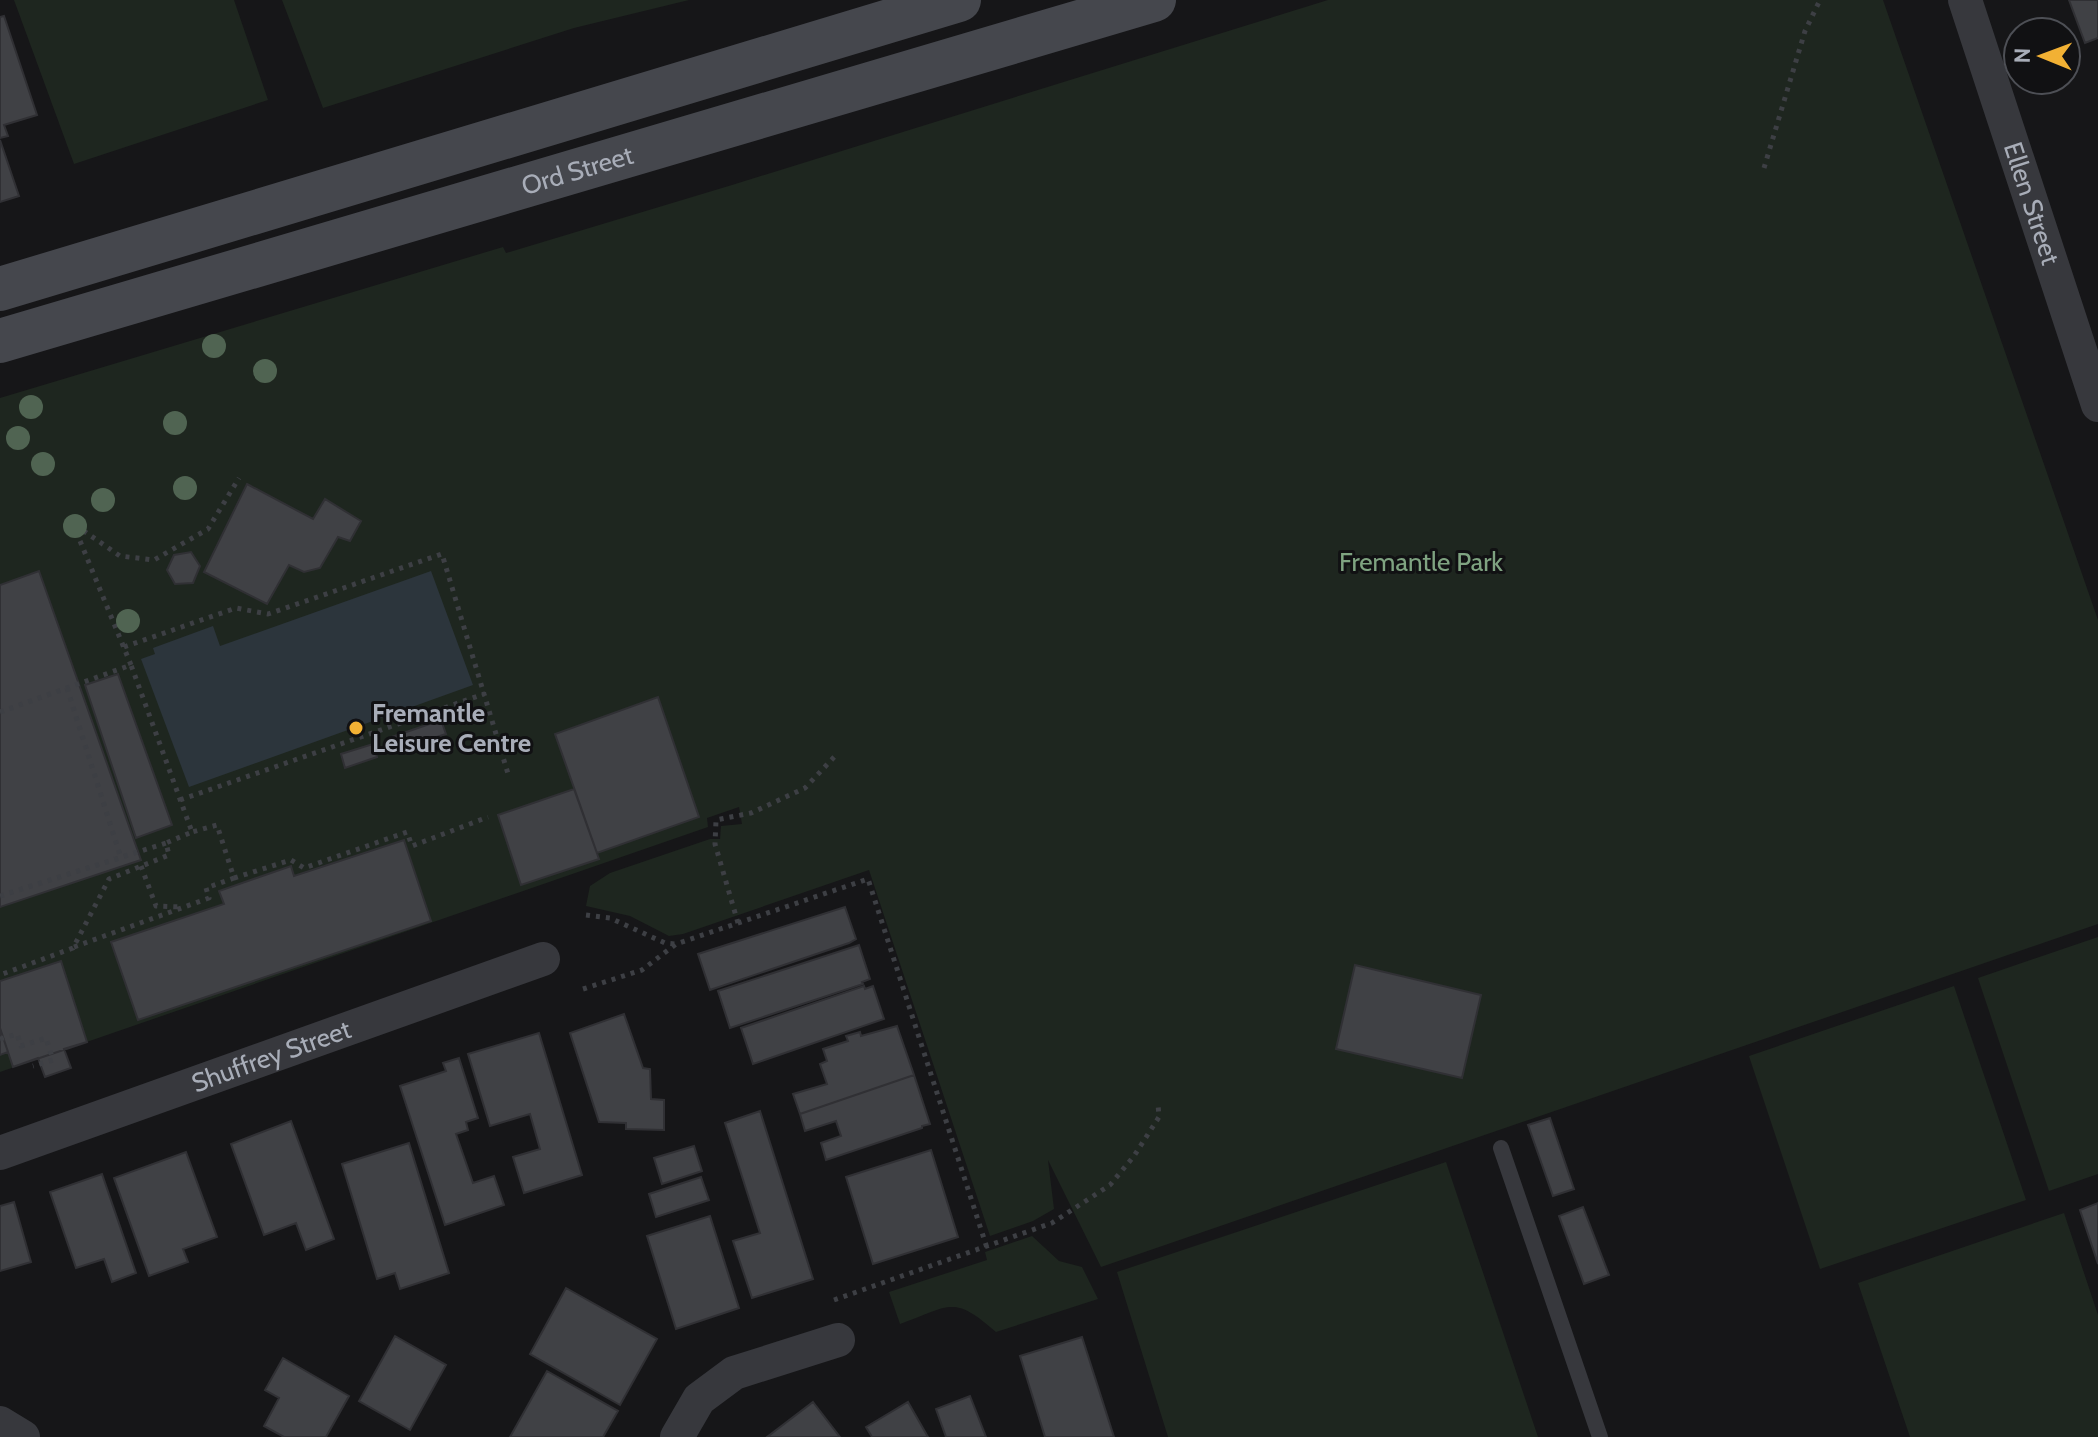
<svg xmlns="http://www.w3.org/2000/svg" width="2098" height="1437" font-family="Cabin,sans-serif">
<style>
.green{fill:#1e261f}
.water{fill:#2c353c}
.building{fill:#404145;stroke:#303034;stroke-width:2}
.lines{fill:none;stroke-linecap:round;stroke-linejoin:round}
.path{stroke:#3d3f44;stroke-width:5;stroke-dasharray:4 6;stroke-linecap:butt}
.service{stroke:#37383d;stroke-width:16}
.minor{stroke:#37383d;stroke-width:34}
.secondary{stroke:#45474d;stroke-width:44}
.tree{fill:#506452}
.poi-dot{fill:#f2b134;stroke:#111113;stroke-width:3}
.labels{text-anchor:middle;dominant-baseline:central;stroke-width:6;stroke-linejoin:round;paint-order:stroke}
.street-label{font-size:26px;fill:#a8adb8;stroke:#111113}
.park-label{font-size:26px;fill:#7fa381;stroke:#111113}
.poi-label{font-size:26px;font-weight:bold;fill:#a8adb8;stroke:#111113;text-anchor:start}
</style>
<rect width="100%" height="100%" fill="#161618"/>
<!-- green -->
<path class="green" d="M14,0H234L268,100L74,164Z
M282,0H689L574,28L323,108Z
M1328,0H1883L2098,620V924L1101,1267L1048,1160L1054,1209L1033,1221L990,1236L869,870L683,934L669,936L630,916L586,906L590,886L610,873L710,839H720L721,826L742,824L739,807L707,818L708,827L0,1072V398L503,247L506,253L732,185Z
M2098,937V1174L2049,1191L1978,978Z
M1954,986L2026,1200L1820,1269L1749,1056Z
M1446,1162L1538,1437H1168L1117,1272Z
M2064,1213L2098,1315V1437H1910L1858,1283Z
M1032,1236L1059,1261L1082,1267L1098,1299L996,1332C953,1294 950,1306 900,1324L889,1292L987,1260L985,1252Z"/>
<!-- water -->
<path class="water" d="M431,571L473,685L189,787L141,659L155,654L153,648L213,626L220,646Z"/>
<!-- building -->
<path class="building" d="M2069,0H2098V38L2085,43Z
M4,16L37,115L4,125L8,136L0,138V17Z
M0,140L19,196L0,202Z
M247,484L313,519L325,499L361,521L350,541L338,537L320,568L304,572L289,565L267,604L204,572Z
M191,552L200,566L193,583L175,584L167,570L174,555Z
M39,571L141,860L0,907V585Z
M118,674L172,825L136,838L85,685Z
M658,697L699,817L597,853L555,734Z
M441,720L446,734L393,751L389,738Z
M373,744L377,757L345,768L341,754Z
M574,789L599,859L521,885L498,815Z
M404,840L431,921L138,1020L111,942L224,904L219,891L291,866L294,876Z
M845,907L856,939L849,943L710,990L698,954Z
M859,945L870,979L862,982L863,984L730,1028L718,991Z
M61,961L87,1042L64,1049L71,1068L45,1077L38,1058L13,1067L0,1028V981Z
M61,961L87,1042L13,1067L0,1028V981Z
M1355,965L1481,995L1462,1078L1336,1049Z
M864,986L865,989L873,986L884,1019L753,1064L741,1028Z
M624,1014L643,1068L650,1069L651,1099L664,1100V1130L626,1129V1123L599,1122L570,1033Z
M897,1026L914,1075L800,1114L793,1094L827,1084L820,1064L827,1061L823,1049L848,1041L846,1036L860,1032L861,1036Z
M0,1028L8,1052L0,1055Z
M539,1033L582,1175L524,1193L513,1157L540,1149L530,1114L490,1126L468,1054Z
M459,1058L478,1118L466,1122L468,1130L456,1134L473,1183L494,1176L504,1205L445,1225L400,1086L446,1071L443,1063Z
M914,1075L930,1124L922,1126V1128L826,1160L821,1143L841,1136L836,1121L805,1131L800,1114Z
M760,1111L813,1279L752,1298L733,1241L760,1233L725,1123Z
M1550,1118L1574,1189L1553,1196L1528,1125Z
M291,1121L334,1239L306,1250L296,1223L264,1235L231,1144Z
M409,1143L449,1273L400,1289L395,1273L377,1279L342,1164Z
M694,1146L702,1171L662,1184L654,1158Z
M931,1150L958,1237L873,1264L846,1177Z
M186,1152L217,1237L183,1249L188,1262L149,1276L114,1178Z
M102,1174L136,1273L112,1282L104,1259L76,1268L50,1192Z
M701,1177L709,1200L656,1217L649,1194Z
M14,1202L31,1262L0,1271V1206Z
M2098,1203V1264L2080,1210Z
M1583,1207L1609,1275L1584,1284L1559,1216Z
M710,1216L739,1308L676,1329L647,1236Z
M566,1288L657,1339L620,1405L530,1354Z
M395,1336L446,1365L410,1430L359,1401Z
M1082,1337L1114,1437H1045L1020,1356Z
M283,1358L349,1396L326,1437H284L264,1426L279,1398L265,1390Z
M547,1371L618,1411L603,1437H510Z
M970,1396L986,1437H946L936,1409Z
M813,1402L840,1437H767Z
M908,1402L928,1437H872L866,1427Z"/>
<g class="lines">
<!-- path -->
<path class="path" d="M1764,168L1805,31L1820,0
M124,647L236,608L268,614L442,554L484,694
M131,665L78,536L81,529L120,556L154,560L208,529L239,478
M67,688L121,858
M0,712L131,665L192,832L166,843L169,855L109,879L73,948L0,975
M180,800L484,694L509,777
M141,866L156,906L181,907
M234,878L291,860L304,868L407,832L412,846L488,817
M0,896L166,843
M586,915L610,918L665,943L675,944
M738,923L715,844L716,820L751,813L805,788L837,754
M74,947L209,898L206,888L234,878L217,825L192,832
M583,989L642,970L676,944L868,879L987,1248
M0,1039L17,1034L21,1046L46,1038L53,1060L33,1066
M834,1300L1052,1223L1110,1185L1134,1156L1159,1117L1158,1104"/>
<!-- service -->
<path class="service" d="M1501,1148L1600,1437"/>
<!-- minor -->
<g class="minor">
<path id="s1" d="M1965,0L2098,405"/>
<path id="s2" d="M0,1153L543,959"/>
<path d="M0,1423L23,1437"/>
<path d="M677,1437L699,1399L734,1373L838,1340"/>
</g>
<!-- secondary -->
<g class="secondary">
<path d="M0,289L959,0"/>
<path id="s3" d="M0,341L1154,0"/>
</g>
</g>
<!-- trees -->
<g class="tree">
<circle cx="214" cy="346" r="12"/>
<circle cx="265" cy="371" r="12"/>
<circle cx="31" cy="407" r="12"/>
<circle cx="175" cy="423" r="12"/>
<circle cx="18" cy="438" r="12"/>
<circle cx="43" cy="464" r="12"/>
<circle cx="185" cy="488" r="12"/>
<circle cx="103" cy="500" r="12"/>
<circle cx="75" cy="526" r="12"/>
<circle cx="128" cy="621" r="12"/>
</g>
<!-- markers -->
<circle class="poi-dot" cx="356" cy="728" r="8"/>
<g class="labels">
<!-- street labels -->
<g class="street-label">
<text stroke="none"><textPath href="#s3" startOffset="602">Ord Street</textPath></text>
<text stroke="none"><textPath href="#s1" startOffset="214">Ellen Street</textPath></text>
<text stroke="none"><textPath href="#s2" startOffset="288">Shuffrey Street</textPath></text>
</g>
<!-- park labels -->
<g class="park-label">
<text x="1421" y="562">Fremantle Park</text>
</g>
<!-- poi labels -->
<g class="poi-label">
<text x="372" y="713">Fremantle<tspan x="372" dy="30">Leisure Centre</tspan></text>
</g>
</g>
<!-- north arrow -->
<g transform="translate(2042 56) rotate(271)"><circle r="38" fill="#111113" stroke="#4d4f55" stroke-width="2"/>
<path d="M0-6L14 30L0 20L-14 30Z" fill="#f2b134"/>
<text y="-12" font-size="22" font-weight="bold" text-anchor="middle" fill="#a8adb8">N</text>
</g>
</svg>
